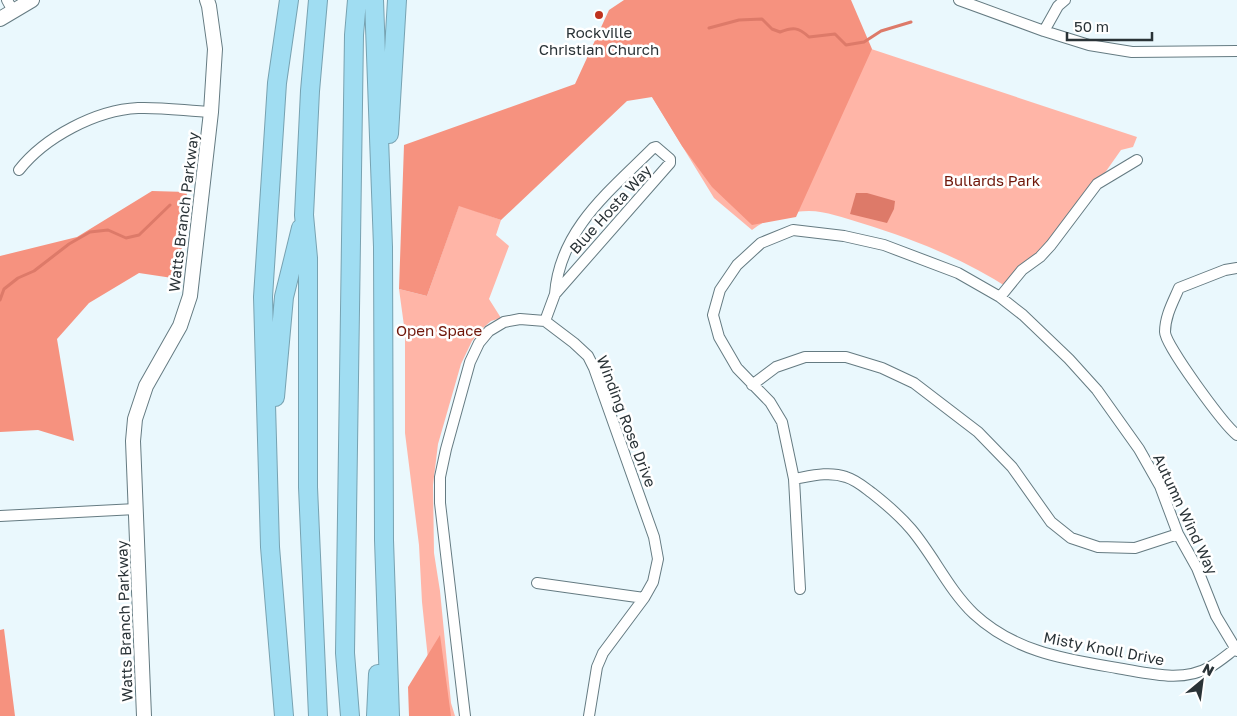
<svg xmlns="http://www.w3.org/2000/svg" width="1237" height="716" font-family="'Golos Text',sans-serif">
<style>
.green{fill:#ffb5a7}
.forest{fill:#f6927f}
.water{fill:#dd7a69}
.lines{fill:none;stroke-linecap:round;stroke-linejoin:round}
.stream{stroke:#dd7a69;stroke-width:3}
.street-casing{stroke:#657b82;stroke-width:12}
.secondary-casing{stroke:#657b82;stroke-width:16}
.highway-casing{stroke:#77a2b1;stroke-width:20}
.street{stroke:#fff;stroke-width:10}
.secondary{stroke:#fff;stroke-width:14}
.highway{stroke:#a0ddf2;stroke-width:18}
.poi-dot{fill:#be321e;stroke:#fff;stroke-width:2}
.labels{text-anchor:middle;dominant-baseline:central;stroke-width:5;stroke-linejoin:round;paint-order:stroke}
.poi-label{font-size:15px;fill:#2a3337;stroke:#fff}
.park-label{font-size:15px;fill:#6f170a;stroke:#fff}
.street-label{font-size:15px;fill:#2a3337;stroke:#fff}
</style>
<rect width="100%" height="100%" fill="#eaf8fd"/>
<!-- green -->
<path class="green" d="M841,39L1137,137L1133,147L1121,150L1056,242L1010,289C964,259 913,239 861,223C844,218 826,211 809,211C788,211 768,218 752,230L714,198L652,97Z
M459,205L501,220L496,235L509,246L489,299L501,318L491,321L482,329L472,341L461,364L438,444L433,485L434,553L440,591L451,703L455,716H434L422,602L419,545L405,433V333L399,289L427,296Z"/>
<!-- forest -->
<path class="forest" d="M624,0H851L872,49L796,217L752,225L712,187L682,146L652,97L627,101L501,220L459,206L427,296L399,289L404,145L575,84L609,10Z
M152,191L187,192L179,279L139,273L89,303L57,339L74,441L38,430L0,432V256L77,237Z
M4,629L15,716H0V630Z
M440,635L451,716H409L408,687Z"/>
<!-- water -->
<path class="water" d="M856,193H867L895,201L894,209L887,223L850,214Z"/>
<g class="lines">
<!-- stream -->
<path class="stream" d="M709,28L739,20L762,19L772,29L780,32C793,27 798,27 809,37L835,34L846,45L864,42L881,31L911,22
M0,300L4,289L18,278L34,271L69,244L90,232L108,230L126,238L139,235L170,205"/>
<defs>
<path id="street" d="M7,0L13,11
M959,0L1044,31L1089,45L1132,52L1237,51
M1044,31L1058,6L1065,0
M19,170C45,137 96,110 138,108C162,107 187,111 211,112
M1237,268L1225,270L1179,288C1173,302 1165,316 1165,332C1165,345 1224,425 1237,435
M1000,297L1022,270L1040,257L1051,245L1097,184L1137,160
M545,321L555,294L670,163V159L656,147L653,148C610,191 560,229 555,294
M752,385L776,367L805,357H846L882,368L914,383L978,432L1012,467L1051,522L1071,538L1098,547L1135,548L1178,534
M794,479C811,476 829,471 846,477C856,480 864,487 872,493C886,504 899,515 911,529C934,556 948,589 974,614C1015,652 1065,659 1117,668C1148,673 1182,683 1210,667C1219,662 1227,655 1235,649
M0,516L136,509
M537,583L644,598
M800,589L794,479L782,422L770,402L737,368L719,337L713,315L720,290L737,265L761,243L793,230L844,236L884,245L958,273L1000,297L1023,315L1069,359L1097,390L1139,449L1160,486L1178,534L1197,568L1216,616L1237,651
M465,716L440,503V477L446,449L470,362L479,343L489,331L504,322L520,319L545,321L574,343L588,356L594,368L654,537L658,559L653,582L644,598L603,653L597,667L589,716"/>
<path id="secondary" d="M0,19L32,0
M144,716L133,441L135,419L146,386L180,326L190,296L211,112L215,49L209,6L207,0"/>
<path id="highway" d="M374,0L383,247L384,540L390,716
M389,134L397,0
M275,397L284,297L301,228
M284,716L270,547L263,297L277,83L289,0
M318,716L308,487V258L304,215L310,91L318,0
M350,716L345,653L354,35L357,0
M376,716L378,674"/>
</defs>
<!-- street casing -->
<use href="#street" class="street-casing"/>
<!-- secondary casing -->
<use href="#secondary" class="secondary-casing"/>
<!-- highway casing -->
<use href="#highway" class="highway-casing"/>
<!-- street -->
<use href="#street" class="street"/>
<!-- secondary -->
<use href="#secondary" class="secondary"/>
<!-- highway -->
<use href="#highway" class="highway"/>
</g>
<!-- markers -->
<circle class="poi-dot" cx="599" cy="15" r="5"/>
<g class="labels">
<!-- poi labels -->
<g class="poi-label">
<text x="599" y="32">Rockville<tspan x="599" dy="17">Christian Church</tspan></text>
</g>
<!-- park labels -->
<g class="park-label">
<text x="992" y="180">Bullards Park</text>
<text x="439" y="330">Open Space</text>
</g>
<!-- street labels -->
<g class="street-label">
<text transform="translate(610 209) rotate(-48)">Blue Hosta Way</text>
<text transform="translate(183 212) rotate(-83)">Watts Branch Parkway</text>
<text transform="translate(627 421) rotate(69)">Winding Rose Drive</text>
<text transform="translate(1186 514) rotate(65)">Autumn Wind Way</text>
<text transform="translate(124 621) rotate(-92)">Watts Branch Parkway</text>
<text transform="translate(1104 648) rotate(11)">Misty Knoll Drive</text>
</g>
</g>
<!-- north arrow -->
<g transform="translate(1202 681) rotate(29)" stroke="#ffffff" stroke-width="4" paint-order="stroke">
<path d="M0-4L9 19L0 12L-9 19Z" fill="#2a3337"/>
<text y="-8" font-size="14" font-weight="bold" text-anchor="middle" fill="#2a3337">N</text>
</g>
<!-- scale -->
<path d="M1067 32v8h85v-8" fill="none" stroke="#2a3337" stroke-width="2.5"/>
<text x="1074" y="32" font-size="15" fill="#2a3337" stroke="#ffffff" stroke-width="4" paint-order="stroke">50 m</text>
</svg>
